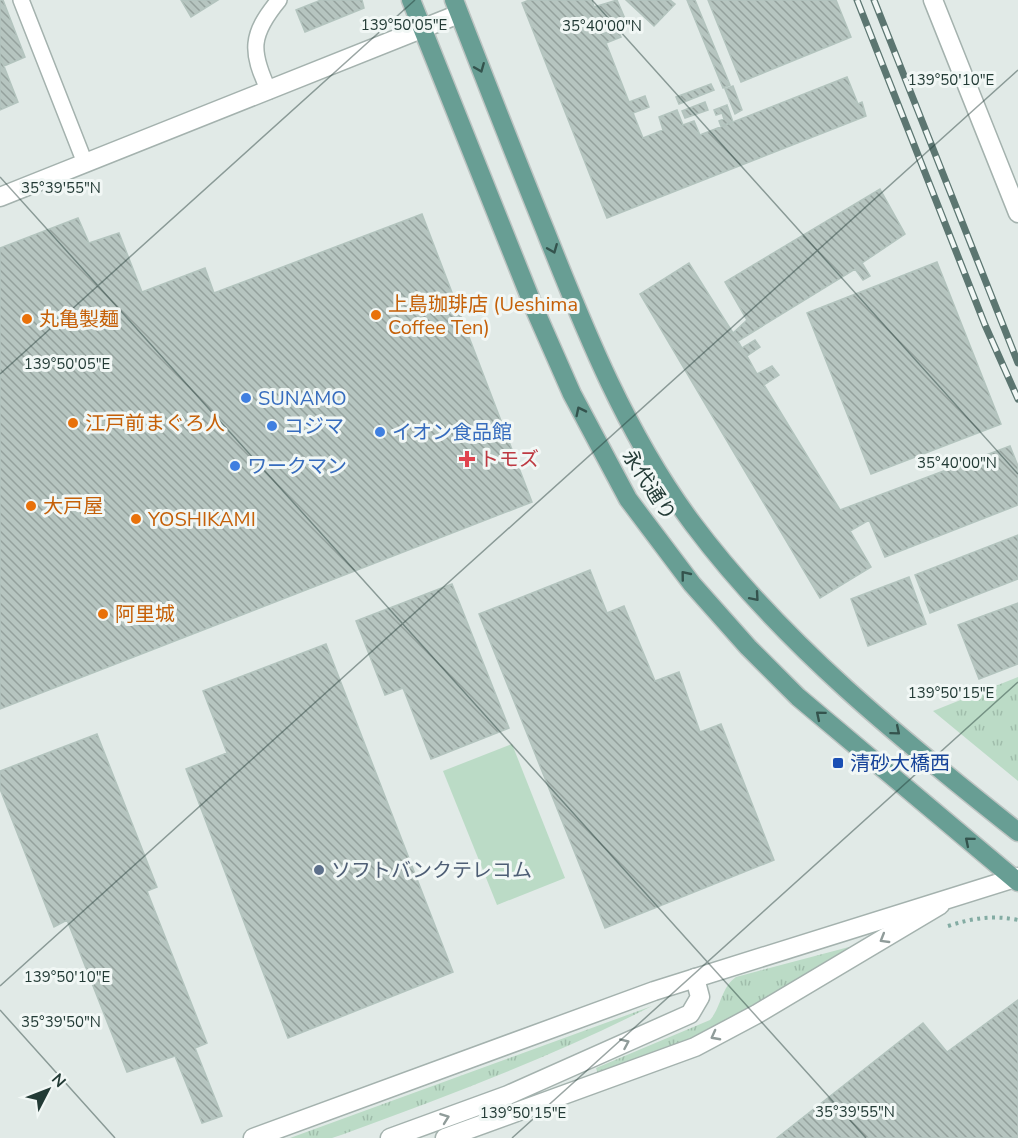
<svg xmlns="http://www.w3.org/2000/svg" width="1018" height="1138" font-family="'Nunito Sans','Noto Sans JP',sans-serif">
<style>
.grass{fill:url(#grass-tufts)}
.garden{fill:#bbdbc6}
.building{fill:url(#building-back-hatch);stroke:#b3c4be;stroke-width:1.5}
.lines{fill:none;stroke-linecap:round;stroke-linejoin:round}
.service-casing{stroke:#a4b2ae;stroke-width:18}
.minor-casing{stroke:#a4b2ae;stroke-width:21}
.tertiary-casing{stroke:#a4b2ae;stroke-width:21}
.primary-casing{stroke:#bdc4c2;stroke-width:21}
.path{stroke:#83aca3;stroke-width:4;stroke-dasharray:3 4.5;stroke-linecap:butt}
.service{stroke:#fff;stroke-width:15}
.minor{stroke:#fff;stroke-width:18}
.tertiary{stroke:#fff;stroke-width:18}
.primary{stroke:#689e94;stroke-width:18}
.rail-casing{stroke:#5c7671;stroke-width:7}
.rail{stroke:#f1f7f5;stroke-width:4.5;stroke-dasharray:14;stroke-linecap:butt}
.oneway{stroke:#34534d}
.oneway2{stroke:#909c9a}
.ticks{fill:none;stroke:#223a35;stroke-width:1.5;stroke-opacity:0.45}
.food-dot{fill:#e8710a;stroke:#f1f7f5;stroke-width:2}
.shop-dot{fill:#3f7fe0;stroke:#f1f7f5;stroke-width:2}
.health-dot{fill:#e0444e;stroke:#f1f7f5;stroke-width:2}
.transit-dot{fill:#1a4fb4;stroke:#f1f7f5;stroke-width:2}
.service-dot{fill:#5c6f8a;stroke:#f1f7f5;stroke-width:2}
.labels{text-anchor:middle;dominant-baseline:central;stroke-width:6;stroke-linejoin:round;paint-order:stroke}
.food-label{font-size:20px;fill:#c56008;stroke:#f1f7f5;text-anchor:start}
.shop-label{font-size:20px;fill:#366cbe;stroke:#f1f7f5;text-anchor:start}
.health-label{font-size:20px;fill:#be3a42;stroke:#f1f7f5;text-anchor:start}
.street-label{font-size:20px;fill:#223a35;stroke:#f1f7f5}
.transit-label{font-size:20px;fill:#164399;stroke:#f1f7f5;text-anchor:start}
.service-label{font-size:20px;fill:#4e5e75;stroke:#f1f7f5;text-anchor:start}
.ticks-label{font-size:15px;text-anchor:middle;fill:#223a35;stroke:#f1f7f5;stroke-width:6;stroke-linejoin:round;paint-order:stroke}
</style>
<defs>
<pattern id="grass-tufts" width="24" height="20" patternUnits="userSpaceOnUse" patternTransform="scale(1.5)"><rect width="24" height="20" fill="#bbdbc6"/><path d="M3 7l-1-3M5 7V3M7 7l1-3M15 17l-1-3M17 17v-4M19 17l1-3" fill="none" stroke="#a0bdab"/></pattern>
<pattern id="building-back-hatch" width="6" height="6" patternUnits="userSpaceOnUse" patternTransform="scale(1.5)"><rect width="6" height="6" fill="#b6c5c0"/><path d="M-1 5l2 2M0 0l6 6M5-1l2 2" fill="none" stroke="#94a19d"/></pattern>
</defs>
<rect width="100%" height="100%" fill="#e1eae7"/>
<!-- grass -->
<path class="grass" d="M1018,677V781L933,711Z
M849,947L851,948L704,1033L598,1074L596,1068L710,1020C721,1008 721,987 736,977Z
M652,1006C552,1057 449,1095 344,1134L332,1138H290Z"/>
<!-- garden -->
<path class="garden" d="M512,744L565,878L497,905L443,771Z"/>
<!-- building -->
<path class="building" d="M0,0H3L25,57L4,66L0,56Z
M181,0H218L191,17Z
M321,0H362L364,8L305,32L296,10Z
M529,0H592L594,7L617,0L626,21L601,31L603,34L617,28L621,37L606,43L629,102L645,96L649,107L633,113L643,138L663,130L659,117L677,110L683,125L694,121L700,135L847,77L858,104L862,102L866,116L607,218L522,3Z
M626,0H670L675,4L654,26Z
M687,0H695L730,85L723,88Z
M708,0H836L851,37L741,82Z
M0,56L18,102L0,110Z
M711,84L714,90L679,104L676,97Z
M733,86L742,110L735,114L725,89Z
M705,102L708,110L685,118L682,111Z
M727,105L733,122L721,126L719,121L724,119L722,113L716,115L714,110Z
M880,189L905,234L862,263L870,276L863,280L855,269L738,341L742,348L755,340L760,347L747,356L757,374L772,366L779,375L764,385L840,510L1010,446L1018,466V505L885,557L869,520L850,531L871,567L820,598L640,294L689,263L733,333L747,320L725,282Z
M422,214L532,502L0,709V248L78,218L89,243L119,233L142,292L205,268L214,293Z
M937,262L1001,424L871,474L807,313Z
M1018,535V579L930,613L915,575Z
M590,570L607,613L624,606L655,681L679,672L700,732L721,724L774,860L605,928L479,614Z
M909,577L926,624L868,646L851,599Z
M452,584L509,728L431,759L403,688L385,695L356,621Z
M1018,603V664L979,679L958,625Z
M326,644L453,972L288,1038L186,769L227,753L203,691Z
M97,734L157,887L147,891L207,1043L195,1048L222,1116L202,1123L175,1056L127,1072L67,920L54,927L0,789V771Z
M1018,1000V1138H777L923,1023L947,1052Z"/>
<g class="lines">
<defs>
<path id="service" d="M21,0L85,163
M269,91C250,51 250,35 279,0"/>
<path id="minor" d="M390,1138L508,1095L690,1014L700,997L695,978
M445,1138L695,1047L757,1014L940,905"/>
<path id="tertiary" d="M933,0L1018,213
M0,197L459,14
M253,1138L654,991L1018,877"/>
<path id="primary" d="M411,0L535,310L572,394L628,499L692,584L748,647L798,697L1018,882
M454,0C484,77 514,154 545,230C585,331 627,436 693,524C782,643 902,740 1018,832"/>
</defs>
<!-- service casing -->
<use href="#service" class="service-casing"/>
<!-- minor casing -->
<use href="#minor" class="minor-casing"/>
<!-- tertiary casing -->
<use href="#tertiary" class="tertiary-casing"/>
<!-- primary casing -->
<use href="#primary" class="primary-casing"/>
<!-- path -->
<path class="path" d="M948,926C973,918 993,915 1018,920"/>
<!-- service -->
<use href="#service" class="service"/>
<!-- minor -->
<use href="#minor" class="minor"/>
<!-- tertiary -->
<use href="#tertiary" class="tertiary"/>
<!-- primary -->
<use href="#primary" class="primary"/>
<defs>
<path id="rail" d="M857,0L985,325L1018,399
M874,0L1018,363"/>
</defs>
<!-- rail casing -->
<use href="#rail" class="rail-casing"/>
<!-- rail -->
<use href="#rail" class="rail"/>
</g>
<!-- one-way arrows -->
<defs><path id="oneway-chevron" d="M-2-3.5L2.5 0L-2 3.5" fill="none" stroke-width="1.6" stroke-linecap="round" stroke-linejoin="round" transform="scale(1.5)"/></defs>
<g class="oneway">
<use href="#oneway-chevron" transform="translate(480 68) rotate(68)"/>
<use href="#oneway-chevron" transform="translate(553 249) rotate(68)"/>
<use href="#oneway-chevron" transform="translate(580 411) rotate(-116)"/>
<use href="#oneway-chevron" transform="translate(685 575) rotate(-129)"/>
<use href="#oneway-chevron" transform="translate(755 597) rotate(49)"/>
<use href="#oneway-chevron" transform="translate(820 715) rotate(-140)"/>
<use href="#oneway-chevron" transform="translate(896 731) rotate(40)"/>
<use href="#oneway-chevron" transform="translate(969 841) rotate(-140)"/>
</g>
<g class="oneway2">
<use href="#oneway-chevron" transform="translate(884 939) rotate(149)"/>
<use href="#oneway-chevron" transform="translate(715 1036) rotate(152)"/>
<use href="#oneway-chevron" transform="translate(625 1043) rotate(-24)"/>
<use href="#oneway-chevron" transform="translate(445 1118) rotate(-20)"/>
</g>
<!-- ticks -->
<path class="ticks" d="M592,0L1018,474M0,177L866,1138M0,374L415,0M0,986L1018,70M0,1010L115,1138M512,1138L1018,682"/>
<!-- markers -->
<g class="food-dot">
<circle cx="376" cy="315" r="6"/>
<circle cx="27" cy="319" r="6"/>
<circle cx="73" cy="423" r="6"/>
<circle cx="31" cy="506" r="6"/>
<circle cx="136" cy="519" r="6"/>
<circle cx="103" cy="614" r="6"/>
</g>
<g class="shop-dot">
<circle cx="246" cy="398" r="6"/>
<circle cx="272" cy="426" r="6"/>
<circle cx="380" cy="432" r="6"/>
<circle cx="235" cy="466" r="6"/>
</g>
<path class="health-dot" d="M464 450h6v6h6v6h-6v6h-6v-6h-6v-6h6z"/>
<rect class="transit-dot" x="832" y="757" width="12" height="12" rx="3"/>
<circle class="service-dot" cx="319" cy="870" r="6"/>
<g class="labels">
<!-- food labels -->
<g class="food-label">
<text x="388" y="304">上島珈琲店 (Ueshima<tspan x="388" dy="23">Coffee Ten)</tspan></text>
<text x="39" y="319">丸亀製麺</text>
<text x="85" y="423">江戸前まぐろ人</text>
<text x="43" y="506">大戸屋</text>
<text x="148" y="519">YOSHIKAMI</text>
<text x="115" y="614">阿里城</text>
</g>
<!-- shop labels -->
<g class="shop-label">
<text x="258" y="398">SUNAMO</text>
<text x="284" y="426">コジマ</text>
<text x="392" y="432">イオン食品館</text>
<text x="247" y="466">ワークマン</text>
</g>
<!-- health labels -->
<g class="health-label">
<text x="479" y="459">トモズ</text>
</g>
<!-- street labels -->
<g class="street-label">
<text transform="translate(649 485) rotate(57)">永代通り</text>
</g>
<!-- transit labels -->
<g class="transit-label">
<text x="850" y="763">清砂大橋西</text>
</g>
<!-- service labels -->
<g class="service-label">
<text x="331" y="870">ソフトバンクテレコム</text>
</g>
</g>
<g class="ticks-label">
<text x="404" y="30">139°50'05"E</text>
<text x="602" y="31">35°40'00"N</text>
<text x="951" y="85">139°50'10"E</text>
<text x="61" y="193">35°39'55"N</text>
<text x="67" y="369">139°50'05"E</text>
<text x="957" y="468">35°40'00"N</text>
<text x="951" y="698">139°50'15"E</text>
<text x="67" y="982">139°50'10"E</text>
<text x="61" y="1027">35°39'50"N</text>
<text x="855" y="1117">35°39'55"N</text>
<text x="523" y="1118">139°50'15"E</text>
</g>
<!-- north arrow -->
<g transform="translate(48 1090) rotate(48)" stroke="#f1f7f5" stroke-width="4.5" paint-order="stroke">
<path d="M0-4.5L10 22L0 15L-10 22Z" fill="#223a35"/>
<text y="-9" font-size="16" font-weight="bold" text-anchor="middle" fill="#223a35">N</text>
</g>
</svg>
